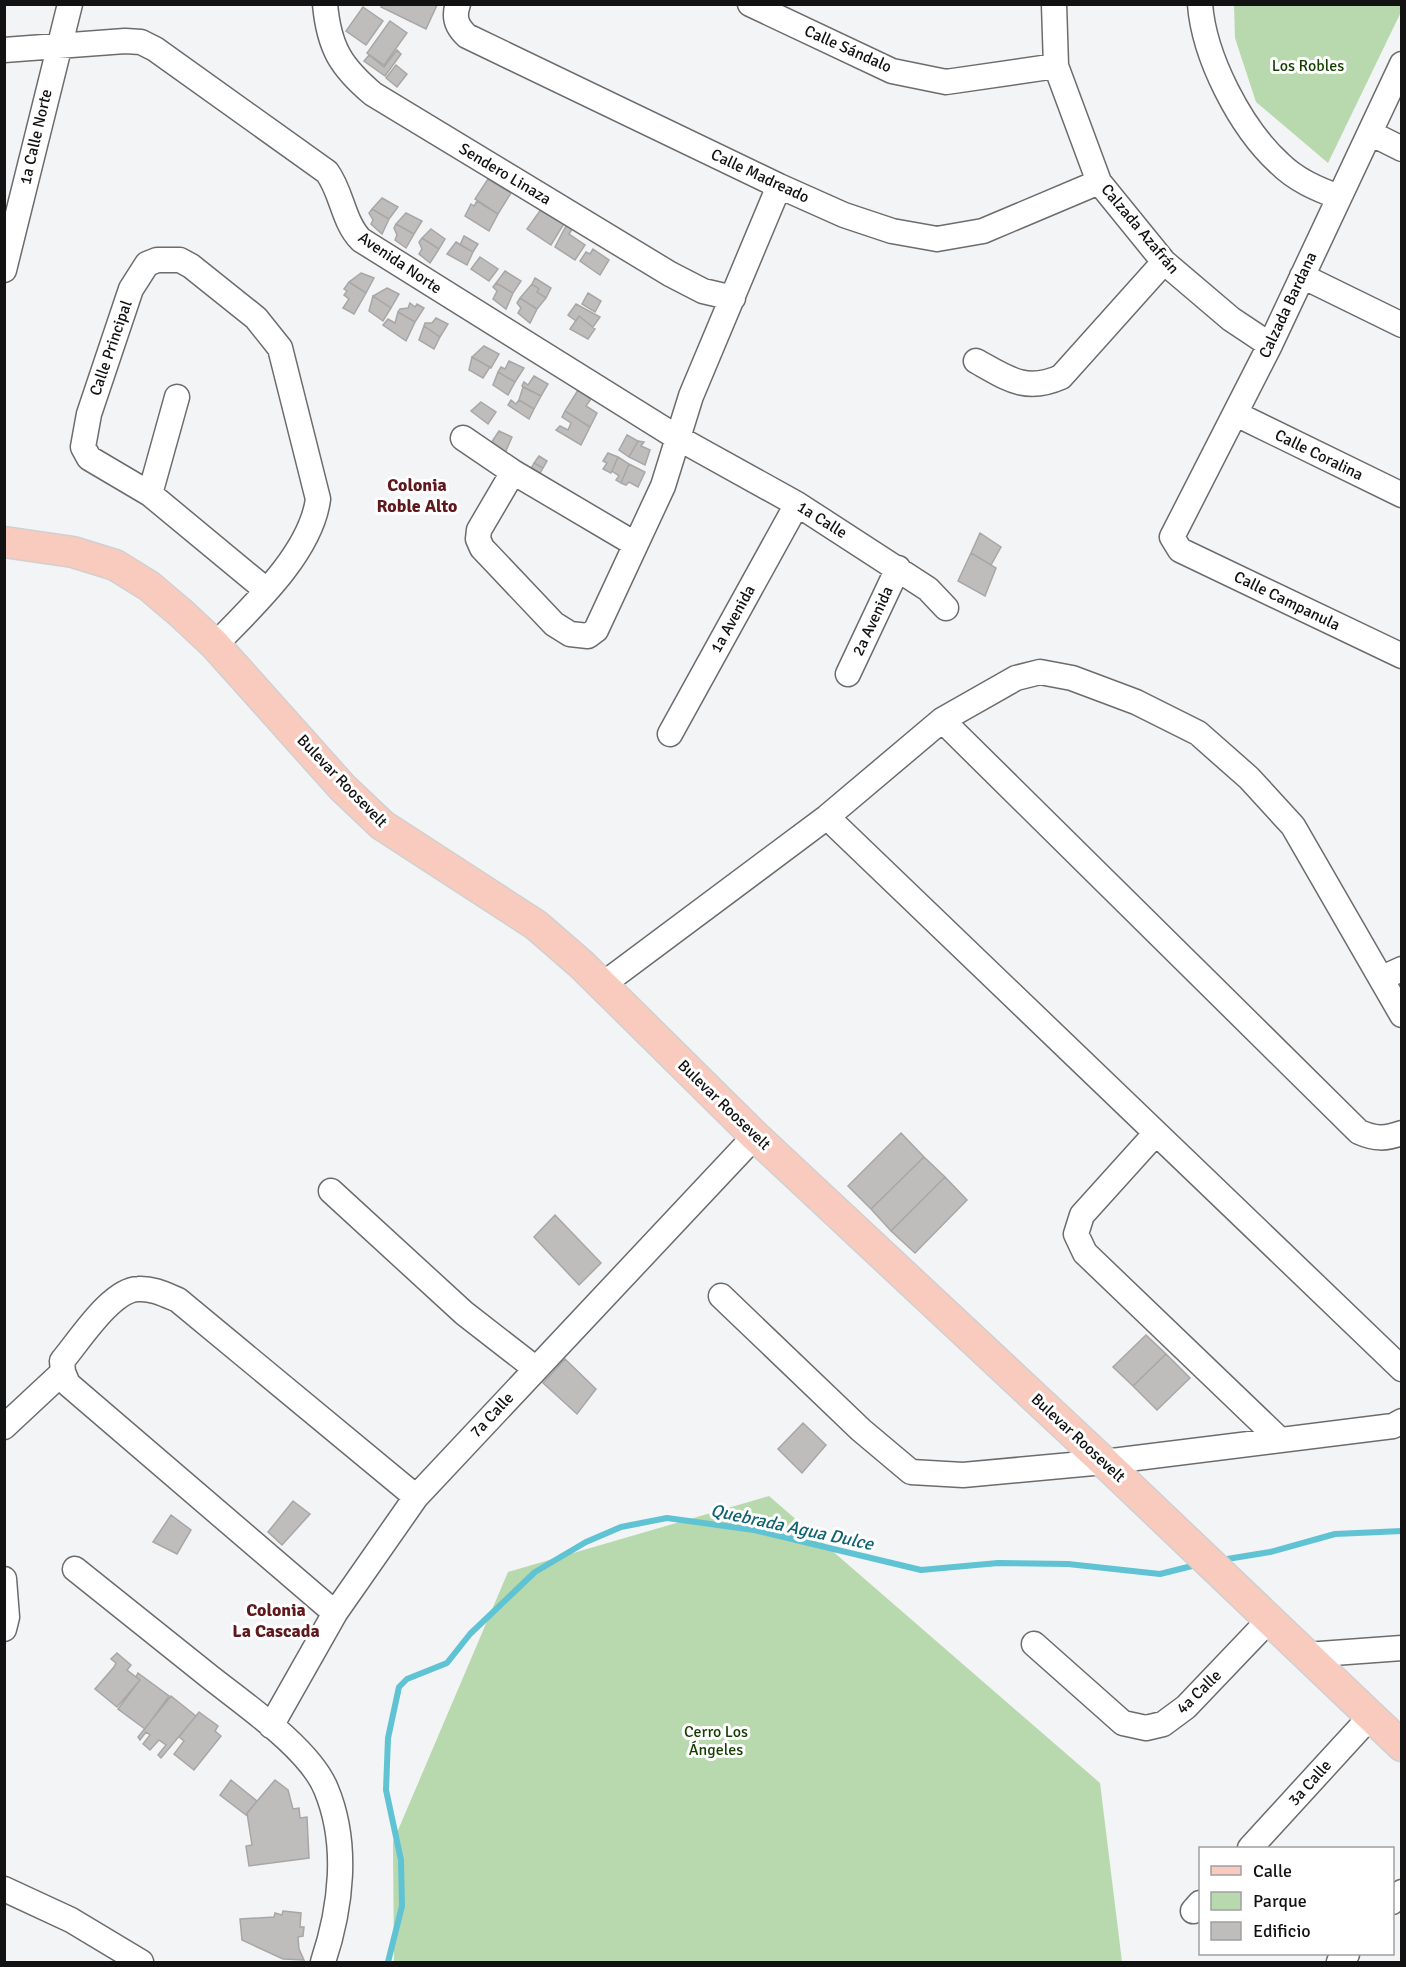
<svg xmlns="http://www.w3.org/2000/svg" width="1406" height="1967" font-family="Signika,sans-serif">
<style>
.green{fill:#b8d8ad}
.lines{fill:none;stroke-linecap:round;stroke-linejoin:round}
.stream{stroke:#5fc3d4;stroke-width:6}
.building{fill:#bfbcbc;stroke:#a8a6a6;stroke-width:1.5}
.minor-casing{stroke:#6b6c6e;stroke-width:27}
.major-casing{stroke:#d0d0d0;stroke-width:33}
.minor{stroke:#fff;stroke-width:24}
.major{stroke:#f9cbbf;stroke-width:30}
.labels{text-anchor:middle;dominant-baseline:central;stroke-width:6;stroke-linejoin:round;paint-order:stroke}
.street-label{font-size:16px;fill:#121213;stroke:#fff}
.park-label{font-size:16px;fill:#143e00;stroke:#fff}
.neighbourhood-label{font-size:18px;font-weight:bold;fill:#5f191d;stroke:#fff}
.water-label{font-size:18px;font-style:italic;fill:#0e636f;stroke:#fff}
</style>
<rect width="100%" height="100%" fill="#f2f4f6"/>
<!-- green -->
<path class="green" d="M1234,5H1401V12L1328,163L1256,102L1235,38Z
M769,1496L1100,1783L1122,1962H394L393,1842L508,1572Z"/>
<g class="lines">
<!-- stream -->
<path class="stream" d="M1221,1560L1270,1552L1335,1534L1402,1531
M388,1962L402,1906L401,1860L386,1790L388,1738L399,1687L407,1679L447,1663L470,1634L535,1572L586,1542L621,1527L667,1518L754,1530L921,1570L998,1563L1068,1564L1160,1574L1200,1564"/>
</g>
<!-- building -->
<path class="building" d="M383,4H435L437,5L426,29L381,7Z
M363,7L383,21L366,45L346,31Z
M390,21L407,33L384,65L367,53Z
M397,50L401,54L385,76L364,61L369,55L384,67Z
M396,65L407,74L397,87L386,78Z
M488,179L511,193L498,214L475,199Z
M382,198L398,207L389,219L372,209Z
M477,201L498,214L489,231L465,216L471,204L474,206Z
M542,208L565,222L551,245L527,229Z
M372,209L389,219L382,234L371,224L373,220L369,213Z
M406,213L422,221L414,234L396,224Z
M396,224L414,234L406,248L395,240L397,235L394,228Z
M567,224L574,226L569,234L585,245L575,260L555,247Z
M431,229L445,239L439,249L422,238Z
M464,236L478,244L473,252L460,245Z
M422,238L439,249L430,263L419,254L422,249L419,242Z
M456,242L473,252L467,265L447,254Z
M593,249L609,260L600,275L580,261L586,252L590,254Z
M480,257L498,269L489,281L471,269Z
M505,271L521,281L513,293L496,283Z
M361,273L374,278L366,293L349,282Z
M535,278L551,288L546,298L537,292L539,289L532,284Z
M349,282L366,293L354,314L343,308L349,299L344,295L347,291L344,289Z
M496,283L513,293L506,309L493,299L497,291L493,287Z
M532,284L539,289L537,292L546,298L537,309L520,298Z
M387,288L399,294L391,308L373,296Z
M588,293L601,301L595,312L582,304Z
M373,296L391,308L383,321L369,311Z
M520,298L537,309L530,323L518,313L521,308L517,303Z
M410,303L415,307L417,304L424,308L415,322L398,312L400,309L408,308Z
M576,304L600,317L593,327L579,316L576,321L568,315Z
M398,312L415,322L406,341L383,325L388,319L395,323Z
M579,316L595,329L588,339L570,329Z
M436,318L448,324L440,337L424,326L425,323H432Z
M424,326L440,337L434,349L419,340Z
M484,346L499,354L491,368L472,357Z
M472,357L490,367L483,378L469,370Z
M509,361L524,368L515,382L498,372L501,367L505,369Z
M498,372L515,382L508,395L493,385Z
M534,376L548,384L541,396L522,386L524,382L528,385Z
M523,387L541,396L534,409L519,400Z
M578,390L591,399L586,406L597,413L590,427L565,411Z
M511,400L516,404L519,400L534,409L529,419L508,405Z
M481,402L496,412L488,424L471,411Z
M565,411L590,427L581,445L556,430L560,426L568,430L571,423L562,417Z
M499,431L512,437L505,453L491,443Z
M627,435L638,441L629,457L619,450Z
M638,441L644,442L641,446L650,450L645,465L629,457Z
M608,453L618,457L611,473L603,469L607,463L603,461Z
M539,456L547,461L543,468L534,463Z
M618,457L629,464L621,483L616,480L619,476L612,471Z
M534,463L543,468L539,475L531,469Z
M629,464L645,472L638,487L629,482L626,485L621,483Z
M980,533L1001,547L991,565L971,553Z
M971,553L996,568L985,596L958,581Z
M901,1133L924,1157L871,1209L848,1186Z
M924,1157L945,1177L891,1231L871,1209Z
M945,1177L967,1200L915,1253L891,1231Z
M555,1215L601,1263L579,1285L534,1237Z
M1146,1335L1166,1354L1133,1386L1113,1367Z
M1166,1354L1190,1378L1157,1410L1133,1386Z
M565,1359L596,1389L577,1414L543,1383Z
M803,1423L826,1445L802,1473L778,1449Z
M293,1501L310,1514L282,1545L268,1532Z
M171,1515L191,1530L177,1554L153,1542Z
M117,1653L131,1665L127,1670L140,1680L117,1707L95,1689L114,1667L116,1663L111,1659Z
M138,1673L169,1696L145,1729L118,1709L140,1680L136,1677Z
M171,1696L196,1716L161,1758L158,1755L166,1745L159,1740L150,1750L143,1744L150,1735L146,1732L140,1740L138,1737Z
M199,1712L218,1726L215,1731L221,1736L194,1770L174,1754L184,1741L179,1737Z
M231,1780L257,1801L246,1815L220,1795Z
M275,1780L288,1790L293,1809L299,1808L300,1818L307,1817L309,1858L249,1866L246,1846L252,1845L247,1813Z
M283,1911L301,1913L300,1927H304L303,1936L298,1937L299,1949L304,1960L283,1959L242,1940L240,1919L274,1917L275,1913L282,1915Z"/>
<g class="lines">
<defs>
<path id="minor" d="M325,4C329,48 341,67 373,94L670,274L703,291L733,298
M458,4C453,18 457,27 467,36L779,186L844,215L892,231L937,239L983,231L1099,182
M750,4L892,71L946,82L1056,66
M1054,4L1056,66L1099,182L1164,262L1231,319L1270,345
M1200,4C1204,57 1240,127 1279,163C1296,180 1317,189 1339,197
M4,50L125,41L141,42L155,49L327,172C342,192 343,222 361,240L678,438L797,504L928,589L946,608
M1402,64L1270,345L1172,537L1180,550L1402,656
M1370,133L1402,149
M4,270L70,4
M1302,276L1402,325
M976,361C1007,378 1025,393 1061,377L1164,262
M1236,414L1402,495
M463,438L513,472L635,544
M513,472L479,530L478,539L482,548L554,624L570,634L588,636L596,630L663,486L691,396L779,186
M150,494L177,397
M215,645C252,607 311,553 318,499L280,348L256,318L191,266L180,260H157L147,264L131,289L89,414L83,447L89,458L150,494L266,590
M848,674L898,568
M942,720L1359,1132C1375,1139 1385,1139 1402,1133
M670,734L797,504
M827,817L1402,1369
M1382,978L1402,969
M602,985L827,817L942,720L1016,678L1040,672L1072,678L1136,702L1198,733L1249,778L1293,826L1402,1015
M1156,1133L1082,1215L1076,1234L1085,1253L1279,1439
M331,1191L464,1313L536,1369
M721,1296L861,1430L911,1472L963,1475L1104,1462L1393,1426L1402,1421
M4,1427L63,1372
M75,1569C120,1605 165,1641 210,1677C244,1704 310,1749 326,1789C349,1844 341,1908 323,1962
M4,1579L7,1617L4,1629
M335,1613L68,1384L63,1372L62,1361C79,1341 111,1290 138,1289C152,1288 164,1294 178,1300L416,1497
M1034,1644L1123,1723L1146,1728L1163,1724L1186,1707L1269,1620
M1306,1655L1402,1648
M271,1726L335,1613L416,1497L755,1136
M1250,1848L1370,1717
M4,1889L71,1920L141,1962
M1392,1902L1402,1892
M1193,1911L1200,1903
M1339,1962L1347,1954"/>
<path id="major" d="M4,542L73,552L115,565L149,586L182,614L215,645L342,787L382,825L536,925L582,965L755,1136L1104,1462L1402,1746"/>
</defs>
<!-- minor casing -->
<use href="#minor" class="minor-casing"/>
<!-- major casing -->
<use href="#major" class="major-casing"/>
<!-- minor -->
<use href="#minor" class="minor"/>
<!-- major -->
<use href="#major" class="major"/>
</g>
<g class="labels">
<!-- street labels -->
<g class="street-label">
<text transform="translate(848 49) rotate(24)">Calle Sándalo</text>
<text transform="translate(36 137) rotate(-77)">1a Calle Norte</text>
<text transform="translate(505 174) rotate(31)">Sendero Linaza</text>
<text transform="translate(760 176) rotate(25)">Calle Madreado</text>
<text transform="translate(1140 229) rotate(50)">Calzada Azafrán</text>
<text transform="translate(400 263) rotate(34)">Avenida Norte</text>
<text transform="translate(1288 305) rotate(-65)">Calzada Bardana</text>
<text transform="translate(111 348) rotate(-71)">Calle Principal</text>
<text transform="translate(1319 455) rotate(26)">Calle Coralina</text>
<text transform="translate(822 520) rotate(32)">1a Calle</text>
<text transform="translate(1287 601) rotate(26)">Calle Campanula</text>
<text transform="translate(733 619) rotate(-61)">1a Avenida</text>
<text transform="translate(873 621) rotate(-65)">2a Avenida</text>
<text transform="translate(342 781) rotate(46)">Bulevar Roosevelt</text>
<text transform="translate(724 1105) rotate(44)">Bulevar Roosevelt</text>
<text transform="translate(492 1415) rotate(-47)">7a Calle</text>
<text transform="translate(1078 1438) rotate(43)">Bulevar Roosevelt</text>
<text transform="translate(1199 1692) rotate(-44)">4a Calle</text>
<text transform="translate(1310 1783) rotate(-48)">3a Calle</text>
</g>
<!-- park labels -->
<g class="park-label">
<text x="1308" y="66">Los Robles</text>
<text x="716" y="1732">Cerro Los<tspan x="716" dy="18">Ángeles</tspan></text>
</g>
<!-- neighbourhood labels -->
<g class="neighbourhood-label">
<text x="417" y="485">Colonia<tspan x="417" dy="21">Roble Alto</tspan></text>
<text x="276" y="1610">Colonia<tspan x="276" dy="21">La Cascada</tspan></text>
</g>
<!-- water labels -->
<g class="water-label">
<text transform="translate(792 1527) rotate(12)">Quebrada Agua Dulce</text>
</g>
</g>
<!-- border -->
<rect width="1406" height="1967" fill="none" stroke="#121213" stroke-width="12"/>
<!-- legend -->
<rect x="1199" y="1847" width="195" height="108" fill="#ffffff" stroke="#a0a0a1" stroke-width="1.5"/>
<rect x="1211" y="1866" width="30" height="9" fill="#f9cbbf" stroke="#a0a0a1" stroke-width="1.5"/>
<text x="1253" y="1877" font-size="18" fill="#121213">Calle</text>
<rect x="1211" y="1892" width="30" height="18" fill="#b8d8ad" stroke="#a0a0a1" stroke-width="1.5"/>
<text x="1253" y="1907" font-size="18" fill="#121213">Parque</text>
<rect x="1211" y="1922" width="30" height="18" fill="#bfbcbc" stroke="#a0a0a1" stroke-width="1.5"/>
<text x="1253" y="1937" font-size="18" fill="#121213">Edificio</text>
</svg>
